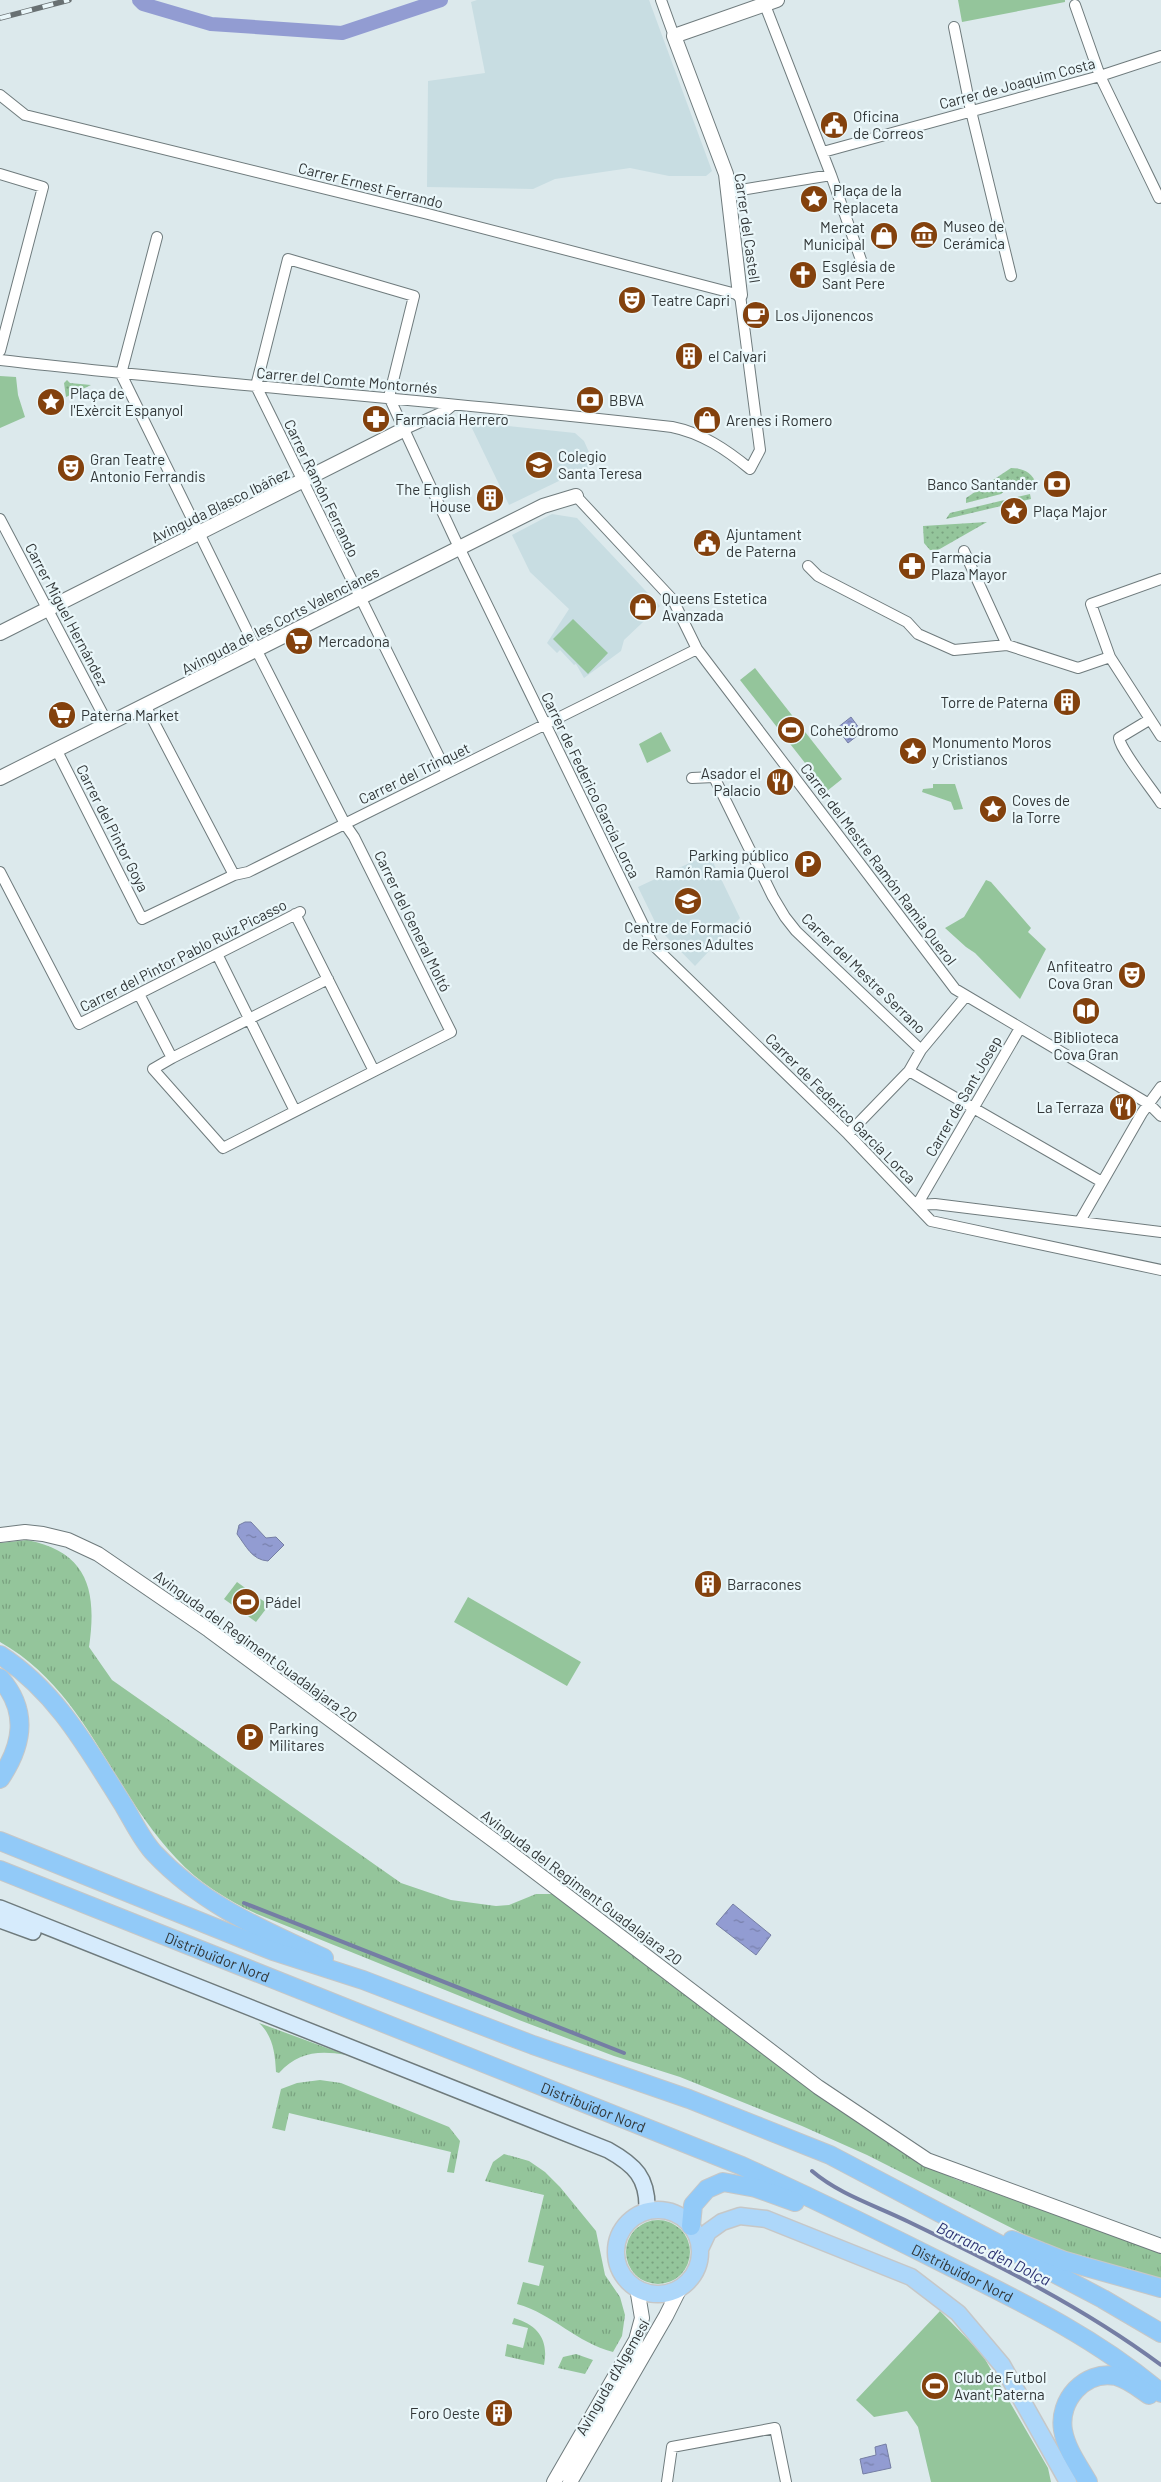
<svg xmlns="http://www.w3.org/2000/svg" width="1161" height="2482" font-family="Barlow,sans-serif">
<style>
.built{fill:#c8dde2}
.grass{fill:url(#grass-tufts)}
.park{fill:#94c59b}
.garden{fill:url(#garden-dots)}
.water{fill:url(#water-ripples);stroke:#757ea4}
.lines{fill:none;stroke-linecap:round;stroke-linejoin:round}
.stream{stroke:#757ea4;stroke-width:4}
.canal{stroke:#929cd2;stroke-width:14}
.minor-casing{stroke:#6f7b7d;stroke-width:12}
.tertiary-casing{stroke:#6f7b7d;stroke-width:16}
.secondary-casing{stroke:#6f7b7d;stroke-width:18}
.primary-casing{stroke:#c6c7c7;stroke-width:19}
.trunk-casing{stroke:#c6c7c7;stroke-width:20}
.minor{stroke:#fff;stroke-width:10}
.tertiary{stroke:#fff;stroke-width:14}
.secondary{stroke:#d6ebfc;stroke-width:15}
.primary{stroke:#add7fa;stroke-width:16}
.trunk{stroke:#92caf8;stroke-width:18}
.rail-casing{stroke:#697173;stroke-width:5.5}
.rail{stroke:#eaf7fa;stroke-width:4;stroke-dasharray:11;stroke-linecap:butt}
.labels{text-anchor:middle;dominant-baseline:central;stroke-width:4.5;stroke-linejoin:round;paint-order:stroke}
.street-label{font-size:15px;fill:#323738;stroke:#eaf7fa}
.poi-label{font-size:15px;fill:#323738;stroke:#eaf7fa;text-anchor:start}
.water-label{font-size:16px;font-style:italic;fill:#2d3374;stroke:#eaf7fa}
</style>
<defs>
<pattern id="grass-tufts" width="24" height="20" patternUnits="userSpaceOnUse" patternTransform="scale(1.25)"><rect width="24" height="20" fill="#94c59b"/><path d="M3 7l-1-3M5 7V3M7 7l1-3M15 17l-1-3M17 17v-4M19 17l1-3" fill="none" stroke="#79a17f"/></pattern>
<pattern id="garden-dots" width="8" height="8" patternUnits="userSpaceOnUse" patternTransform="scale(1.25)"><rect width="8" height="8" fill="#94c59b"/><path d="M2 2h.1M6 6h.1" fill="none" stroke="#79a17f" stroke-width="1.8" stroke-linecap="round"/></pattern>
<pattern id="water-ripples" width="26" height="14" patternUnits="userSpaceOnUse" patternTransform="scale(1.25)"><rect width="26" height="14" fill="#929cd2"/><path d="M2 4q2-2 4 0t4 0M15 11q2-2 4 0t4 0" fill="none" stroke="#7880ab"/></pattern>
</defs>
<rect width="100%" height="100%" fill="#dce9ec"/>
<!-- built -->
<path class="built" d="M477,0H649L712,171L706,176H669L630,168L555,179L533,189L427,187L428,81L485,73L471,2Z
M469,422L575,433L584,441L592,459L591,463L588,467L509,505Z
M552,514L577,518L660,606L624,640L621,651L584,678L576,664L574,665L560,650L557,653L547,643L569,609L530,572L512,535Z
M709,854L740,918L695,966L658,928L638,887Z"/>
<!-- grass -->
<path class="grass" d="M27,1540C89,1552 97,1592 89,1647L112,1680L401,1883L451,1900L496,1906L509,1905L536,1894H555L918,2161L955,2179L1161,2252V2281L1102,2265L1045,2245L867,2155L802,2126L680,2077L614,2056L519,2020L257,1914C227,1900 199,1883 176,1858C111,1790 86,1690 0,1642V1543Z
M259,2023L346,2055C319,2050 298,2052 279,2073L276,2072C275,2053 273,2036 259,2023Z
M320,2080L341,2083L449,2127L460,2141L454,2173L447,2172L451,2152L289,2113L285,2131L272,2128L281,2089L297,2083Z
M504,2154L529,2161L545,2172L560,2187L596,2231L605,2275L620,2297L625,2315L622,2336L613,2352C577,2343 553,2314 517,2304L523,2282L539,2286L544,2266L528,2262L544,2195L485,2181L493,2162Z
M514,2318C538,2325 549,2340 544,2365L505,2356L507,2344L523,2348L528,2328L512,2324Z
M576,2354L593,2360L585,2374L558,2368L563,2357Z"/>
<!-- park -->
<path class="park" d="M958,0H1065V2L962,22Z
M0,376L16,377L18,395L25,417L0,428Z
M573,619L608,653L588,674L553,639Z
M755,668L842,779L827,791L740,680Z
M661,732L671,751L647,763L639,744Z
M933,784H955L963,809L954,810L951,802L922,792L923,789L933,788Z
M986,880L991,882L1031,928L1028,932L1046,949L1020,999L975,953L966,947L945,928L964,917Z
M237,1582L269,1605L256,1622L224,1599Z
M468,1597L581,1662L567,1686L454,1622Z
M940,2311L982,2354L1048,2468L1051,2482H931L918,2427L907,2411L874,2417L856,2400Z"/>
<!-- garden -->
<path class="garden" d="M67,380L70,383L91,385L66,397L64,383Z
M1011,468C1023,468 1033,473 1036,484L1020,489L1011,485L1001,494L966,503V498Z
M1030,494L1031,499L946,519L950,513Z
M987,522L938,550H930L924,543L923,526Z
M626 2252a32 32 0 1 1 64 0a32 32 0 1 1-64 0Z"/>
<!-- water -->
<path class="water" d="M851,717L862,732L848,743L837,728Z
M245,1522H251L266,1538L276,1537L284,1545L268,1561C252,1560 246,1546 237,1534L239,1525Z
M733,1904L771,1935L756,1955L716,1924Z
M886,2444L891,2468L863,2474L860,2459L876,2455L875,2447Z"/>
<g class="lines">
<!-- stream -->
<path class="stream" d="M244,1903L624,2053
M812,2171C840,2195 877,2206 909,2222C996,2264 1083,2307 1161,2365"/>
<!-- canal -->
<path class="canal" d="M139,0L143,4L211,24L342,33L441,0"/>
<defs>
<path id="minor" d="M661,0L674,36
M763,0L831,175L861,260
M1075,5L1100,76L1159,198L1161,197
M954,27L971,111L1011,276
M0,95L25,115L428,214L740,295L760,450L750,469C727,450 702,433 672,427C449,401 224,386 0,360
M823,152L1100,76L1161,56
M0,174L43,187L0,351
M729,192L831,175
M121,374L258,653L345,824L354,837L451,1032L223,1148L153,1069L172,1058L139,994
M121,374L157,237
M403,430L447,410L453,405
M576,496L673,600L697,649L955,989L1149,1104L1161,1116
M0,519L108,724
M964,551L1007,645
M808,566L818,576L907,622L918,634L954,650L1007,645L1078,668L1110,657
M1161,579L1091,604L1110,657L1161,736
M145,705L234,875
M1149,720L1119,738C1121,751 1152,789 1161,803
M56,749L142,919L234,875L248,872L697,649
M447,773L256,386L288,259L414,296L389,397L454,537L653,945L848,1134L931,1221L1161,1270
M692,778L714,777L773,897L785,917L796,931L921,1050
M0,872L79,1024L300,912
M295,914L374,1071
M217,954L295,1111
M172,1058L328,979
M909,1071L1102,1182
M848,1134L909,1071L921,1050L966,996
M917,1205L935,1204L1161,1232
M917,1205L1020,1028
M1080,1221L1142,1113L1161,1087
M667,2482L672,2447L775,2428L786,2482"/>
<path id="tertiary" d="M740,295L726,174L674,36L777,0
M0,633L403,430
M0,778L543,506L576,496
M0,1535L25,1532L43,1534L68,1540L98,1554L209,1630L500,1845L818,2087L927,2160L1161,2246
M554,2482L636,2340L642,2318L637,2288
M570,2482L666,2316L680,2288"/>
<path id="secondary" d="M0,1908L608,2150C635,2165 648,2178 647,2210
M0,1920L33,1932"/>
<path id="primary" d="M616 2252a42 42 0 1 1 84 0a42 42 0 1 1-84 0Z
M700,2249L708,2232L722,2222L740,2216L766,2219L911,2277L958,2313L1002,2365L1068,2482"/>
<g id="trunk">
<path d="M0,1655C57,1692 88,1749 124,1806C133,1821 142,1840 154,1853C203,1905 261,1929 324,1958"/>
<path d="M0,1678C29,1711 23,1745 0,1779"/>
<path d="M0,1841L273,1951L363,1980L533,2045L689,2099L830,2155L1103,2299L1161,2333"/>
<path id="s1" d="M0,1870L742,2166C814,2199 886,2234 957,2270C1028,2305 1100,2341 1161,2393"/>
<path d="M691,2226L693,2205L707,2189L723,2182L756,2188L795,2202"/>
<path d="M1012,2240L1065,2261L1161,2288"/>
<path d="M1088,2482C1079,2466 1066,2449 1063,2430C1058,2401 1084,2370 1116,2376C1128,2379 1139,2388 1149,2395"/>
</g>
</defs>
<!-- minor casing -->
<use href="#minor" class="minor-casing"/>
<!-- tertiary casing -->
<use href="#tertiary" class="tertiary-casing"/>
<!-- secondary casing -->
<use href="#secondary" class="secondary-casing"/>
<!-- primary casing -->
<use href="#primary" class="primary-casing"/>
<!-- trunk casing -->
<use href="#trunk" class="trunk-casing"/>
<!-- minor -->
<use href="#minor" class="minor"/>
<!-- tertiary -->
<use href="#tertiary" class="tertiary"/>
<!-- secondary -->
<use href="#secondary" class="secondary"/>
<!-- primary -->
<use href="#primary" class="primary"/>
<!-- trunk -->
<use href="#trunk" class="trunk"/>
<defs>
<path id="rail" d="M0,18L69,0"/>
</defs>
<!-- rail casing -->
<use href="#rail" class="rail-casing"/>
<!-- rail -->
<use href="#rail" class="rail"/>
</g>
<!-- icons -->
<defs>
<symbol id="civic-disc" viewBox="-11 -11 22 22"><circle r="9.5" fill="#83410d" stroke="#eaf7fa"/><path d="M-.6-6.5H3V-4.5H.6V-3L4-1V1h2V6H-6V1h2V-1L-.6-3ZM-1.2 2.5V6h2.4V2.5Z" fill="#fff"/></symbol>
<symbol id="sight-disc" viewBox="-11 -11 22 22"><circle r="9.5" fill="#83410d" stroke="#eaf7fa"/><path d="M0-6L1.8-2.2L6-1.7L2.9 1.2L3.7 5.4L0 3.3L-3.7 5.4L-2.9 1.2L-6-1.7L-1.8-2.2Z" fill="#fff"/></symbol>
<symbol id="museum-disc" viewBox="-11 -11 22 22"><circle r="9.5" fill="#83410d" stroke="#eaf7fa"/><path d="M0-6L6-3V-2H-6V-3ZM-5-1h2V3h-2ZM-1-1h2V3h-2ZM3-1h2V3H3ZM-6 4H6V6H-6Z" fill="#fff"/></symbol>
<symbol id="shop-disc" viewBox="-11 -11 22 22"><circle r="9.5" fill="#83410d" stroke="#eaf7fa"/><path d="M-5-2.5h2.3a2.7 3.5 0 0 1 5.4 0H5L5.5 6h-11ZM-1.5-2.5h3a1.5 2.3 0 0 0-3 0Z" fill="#fff"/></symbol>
<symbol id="church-disc" viewBox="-11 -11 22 22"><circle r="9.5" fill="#83410d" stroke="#eaf7fa"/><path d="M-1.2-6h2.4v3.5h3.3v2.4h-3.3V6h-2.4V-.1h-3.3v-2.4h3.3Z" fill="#fff"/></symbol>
<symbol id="theatre-disc" viewBox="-11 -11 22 22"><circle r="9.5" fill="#83410d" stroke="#eaf7fa"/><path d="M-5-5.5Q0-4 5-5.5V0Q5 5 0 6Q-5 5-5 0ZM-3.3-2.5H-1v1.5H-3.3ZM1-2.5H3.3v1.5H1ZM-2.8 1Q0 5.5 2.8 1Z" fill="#fff"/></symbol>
<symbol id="cafe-disc" viewBox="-11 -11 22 22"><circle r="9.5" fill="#83410d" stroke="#eaf7fa"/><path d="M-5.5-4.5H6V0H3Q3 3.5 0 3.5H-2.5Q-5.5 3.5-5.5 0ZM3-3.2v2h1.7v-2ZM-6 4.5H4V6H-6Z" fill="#fff"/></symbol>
<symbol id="building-disc" viewBox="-11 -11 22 22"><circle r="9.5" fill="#83410d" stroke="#eaf7fa"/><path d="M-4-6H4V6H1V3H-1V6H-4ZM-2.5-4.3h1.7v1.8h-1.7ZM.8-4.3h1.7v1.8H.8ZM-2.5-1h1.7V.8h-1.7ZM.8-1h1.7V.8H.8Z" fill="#fff"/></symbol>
<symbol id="bank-disc" viewBox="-11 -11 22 22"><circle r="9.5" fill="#83410d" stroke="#eaf7fa"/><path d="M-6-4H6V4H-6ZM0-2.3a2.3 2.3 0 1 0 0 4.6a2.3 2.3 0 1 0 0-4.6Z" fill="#fff"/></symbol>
<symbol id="pharmacy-disc" viewBox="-11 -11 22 22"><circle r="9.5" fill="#83410d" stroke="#eaf7fa"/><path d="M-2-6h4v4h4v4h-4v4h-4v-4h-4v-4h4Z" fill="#fff"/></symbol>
<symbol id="school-disc" viewBox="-11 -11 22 22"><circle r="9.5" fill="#83410d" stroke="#eaf7fa"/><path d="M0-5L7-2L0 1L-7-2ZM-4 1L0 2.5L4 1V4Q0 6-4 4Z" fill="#fff"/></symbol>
<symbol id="supermarket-disc" viewBox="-11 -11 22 22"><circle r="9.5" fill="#83410d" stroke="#eaf7fa"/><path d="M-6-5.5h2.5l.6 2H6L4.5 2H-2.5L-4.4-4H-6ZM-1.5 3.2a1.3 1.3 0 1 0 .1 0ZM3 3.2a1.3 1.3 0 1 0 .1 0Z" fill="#fff"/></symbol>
<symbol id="stadium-disc" viewBox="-11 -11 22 22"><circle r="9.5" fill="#83410d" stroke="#eaf7fa"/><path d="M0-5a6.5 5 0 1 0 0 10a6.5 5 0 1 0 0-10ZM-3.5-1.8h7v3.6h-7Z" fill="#fff"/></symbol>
<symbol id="restaurant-disc" viewBox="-11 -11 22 22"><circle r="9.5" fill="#83410d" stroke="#eaf7fa"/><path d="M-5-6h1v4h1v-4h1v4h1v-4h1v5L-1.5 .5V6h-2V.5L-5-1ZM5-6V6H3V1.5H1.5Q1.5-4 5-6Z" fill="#fff"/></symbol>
<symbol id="parking-disc" viewBox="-11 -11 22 22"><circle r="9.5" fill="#83410d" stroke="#eaf7fa"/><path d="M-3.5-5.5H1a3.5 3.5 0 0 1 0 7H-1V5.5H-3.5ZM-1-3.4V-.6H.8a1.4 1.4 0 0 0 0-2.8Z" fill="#fff"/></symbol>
<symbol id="library-disc" viewBox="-11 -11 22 22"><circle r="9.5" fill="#83410d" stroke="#eaf7fa"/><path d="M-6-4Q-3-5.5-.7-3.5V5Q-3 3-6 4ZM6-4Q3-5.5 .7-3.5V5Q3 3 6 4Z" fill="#fff"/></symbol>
</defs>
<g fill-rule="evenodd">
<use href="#civic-disc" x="818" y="109" width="32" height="32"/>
<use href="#sight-disc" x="798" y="183" width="32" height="32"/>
<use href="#museum-disc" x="908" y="219" width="32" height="32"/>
<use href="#shop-disc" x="868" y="220" width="32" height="32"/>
<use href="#church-disc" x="787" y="259" width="32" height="32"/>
<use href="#theatre-disc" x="616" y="284" width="32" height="32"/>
<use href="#cafe-disc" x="740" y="299" width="32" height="32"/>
<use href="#building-disc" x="673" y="340" width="32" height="32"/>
<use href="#bank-disc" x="574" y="384" width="32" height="32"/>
<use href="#sight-disc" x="35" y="386" width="32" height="32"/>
<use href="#pharmacy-disc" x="360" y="403" width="32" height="32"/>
<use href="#shop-disc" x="691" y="404" width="32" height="32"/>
<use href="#school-disc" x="523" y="449" width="32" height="32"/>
<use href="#theatre-disc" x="55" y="452" width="32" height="32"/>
<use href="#bank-disc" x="1041" y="468" width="32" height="32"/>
<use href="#building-disc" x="474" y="482" width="32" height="32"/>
<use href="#sight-disc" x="998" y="495" width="32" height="32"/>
<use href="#civic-disc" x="691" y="527" width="32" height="32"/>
<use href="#pharmacy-disc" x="896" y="550" width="32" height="32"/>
<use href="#shop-disc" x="627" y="591" width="32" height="32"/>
<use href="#supermarket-disc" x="283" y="625" width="32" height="32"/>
<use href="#building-disc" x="1051" y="686" width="32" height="32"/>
<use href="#supermarket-disc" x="46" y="699" width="32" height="32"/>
<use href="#stadium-disc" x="775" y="714" width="32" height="32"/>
<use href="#sight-disc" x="897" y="735" width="32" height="32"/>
<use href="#restaurant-disc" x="764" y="766" width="32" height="32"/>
<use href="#sight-disc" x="977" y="793" width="32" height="32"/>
<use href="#parking-disc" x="792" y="848" width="32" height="32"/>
<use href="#school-disc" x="672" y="885" width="32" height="32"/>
<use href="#theatre-disc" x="1116" y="959" width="32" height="32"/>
<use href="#library-disc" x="1070" y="995" width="32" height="32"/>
<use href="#restaurant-disc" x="1107" y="1091" width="32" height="32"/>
<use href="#building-disc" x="692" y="1568" width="32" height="32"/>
<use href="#stadium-disc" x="230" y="1586" width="32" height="32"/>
<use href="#parking-disc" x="234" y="1721" width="32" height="32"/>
<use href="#stadium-disc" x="919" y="2370" width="32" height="32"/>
<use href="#building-disc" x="483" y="2397" width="32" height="32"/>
</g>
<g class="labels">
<!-- street labels -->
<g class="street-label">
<text transform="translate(1017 83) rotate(-15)">Carrer de Joaquim Costa</text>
<text transform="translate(371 185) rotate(14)">Carrer Ernest Ferrando</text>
<text transform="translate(748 228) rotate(82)">Carrer del Castell</text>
<text transform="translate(347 380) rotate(5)">Carrer del Comte Montornés</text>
<text transform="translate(322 488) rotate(64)">Carrer Ramón Ferrando</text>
<text transform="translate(220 505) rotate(-26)">Avinguda Blasco Ibáñez</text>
<text transform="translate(67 614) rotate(62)">Carrer Miguel Hernández</text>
<text transform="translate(280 620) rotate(-27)">Avinguda de les Corts Valencianes</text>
<text transform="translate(414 773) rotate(-26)">Carrer del Trinquet</text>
<text transform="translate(591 785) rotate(64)">Carrer de Federico García Lorca</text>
<text transform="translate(113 828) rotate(63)">Carrer del Pintor Goya</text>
<text transform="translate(879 864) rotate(53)">Carrer del Mestre Ramón Ramia Querol</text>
<text transform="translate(413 921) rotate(64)">Carrer del General Moltó</text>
<text transform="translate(183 955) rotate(-27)">Carrer del Pintor Pablo Ruiz Picasso</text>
<text transform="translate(864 973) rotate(44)">Carrer del Mestre Serrano</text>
<text transform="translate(963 1096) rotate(-60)">Carrer de Sant Josep</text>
<text transform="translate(841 1108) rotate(45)">Carrer de Federico García Lorca</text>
<text transform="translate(256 1646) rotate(36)">Avinguda del Regiment Guadalajara 20</text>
<text transform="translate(582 1887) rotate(37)">Avinguda del Regiment Guadalajara 20</text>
<text stroke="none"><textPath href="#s1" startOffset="234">Distribuïdor Nord</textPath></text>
<text stroke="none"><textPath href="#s1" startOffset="639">Distribuïdor Nord</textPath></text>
<text stroke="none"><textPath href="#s1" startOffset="1044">Distribuïdor Nord</textPath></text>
<text transform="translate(612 2377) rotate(-60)">Avinguda d'Algemesí</text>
</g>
<!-- poi labels -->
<g class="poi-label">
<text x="853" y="116">Oficina<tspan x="853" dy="17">de Correos</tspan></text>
<text x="833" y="190">Plaça de la<tspan x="833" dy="17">Replaceta</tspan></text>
<text x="943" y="226">Museo de<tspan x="943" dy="17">Cerámica</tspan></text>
<text x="865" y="227" text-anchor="end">Mercat<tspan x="865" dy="17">Municipal</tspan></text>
<text x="822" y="266">Església de<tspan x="822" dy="17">Sant Pere</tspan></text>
<text x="651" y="300">Teatre Capri</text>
<text x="775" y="315">Los Jijonencos</text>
<text x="708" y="356">el Calvari</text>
<text x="70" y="393">Plaça de<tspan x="70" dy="17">l'Exèrcit Espanyol</tspan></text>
<text x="609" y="400">BBVA</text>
<text x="395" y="419">Farmacia Herrero</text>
<text x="726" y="420">Arenes i Romero</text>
<text x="558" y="456">Colegio<tspan x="558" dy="17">Santa Teresa</tspan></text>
<text x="90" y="459">Gran Teatre<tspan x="90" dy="17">Antonio Ferrandis</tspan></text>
<text x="1038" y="484" text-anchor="end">Banco Santander</text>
<text x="471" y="489" text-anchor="end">The English<tspan x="471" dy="17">House</tspan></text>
<text x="1033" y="511">Plaça Major</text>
<text x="726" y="534">Ajuntament<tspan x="726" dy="17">de Paterna</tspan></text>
<text x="931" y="557">Farmacia<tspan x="931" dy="17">Plaza Mayor</tspan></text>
<text x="662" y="598">Queens Estetica<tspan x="662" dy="17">Avanzada</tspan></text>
<text x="318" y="641">Mercadona</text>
<text x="1048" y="702" text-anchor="end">Torre de Paterna</text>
<text x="81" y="715">Paterna Market</text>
<text x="810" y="730">Cohetódromo</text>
<text x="932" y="742">Monumento Moros<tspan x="932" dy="17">y Cristianos</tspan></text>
<text x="761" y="773" text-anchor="end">Asador el<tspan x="761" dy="17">Palacio</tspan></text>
<text x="1012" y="800">Coves de<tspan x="1012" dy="17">la Torre</tspan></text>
<text x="789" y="855" text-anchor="end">Parking público<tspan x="789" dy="17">Ramón Ramia Querol</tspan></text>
<text x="688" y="927" text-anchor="middle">Centre de Formació<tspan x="688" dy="17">de Persones Adultes</tspan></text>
<text x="1113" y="966" text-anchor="end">Anfiteatro<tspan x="1113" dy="17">Cova Gran</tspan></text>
<text x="1086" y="1037" text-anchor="middle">Biblioteca<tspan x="1086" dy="17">Cova Gran</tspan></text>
<text x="1104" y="1107" text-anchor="end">La Terraza</text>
<text x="727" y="1584">Barracones</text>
<text x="265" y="1602">Pádel</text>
<text x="269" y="1728">Parking<tspan x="269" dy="17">Militares</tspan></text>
<text x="954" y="2377">Club de Futbol<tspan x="954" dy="17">Avant Paterna</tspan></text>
<text x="480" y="2413" text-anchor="end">Foro Oeste</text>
</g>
<!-- water labels -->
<g class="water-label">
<text transform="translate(994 2253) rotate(26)">Barranc d'en Dolça</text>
</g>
</g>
</svg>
